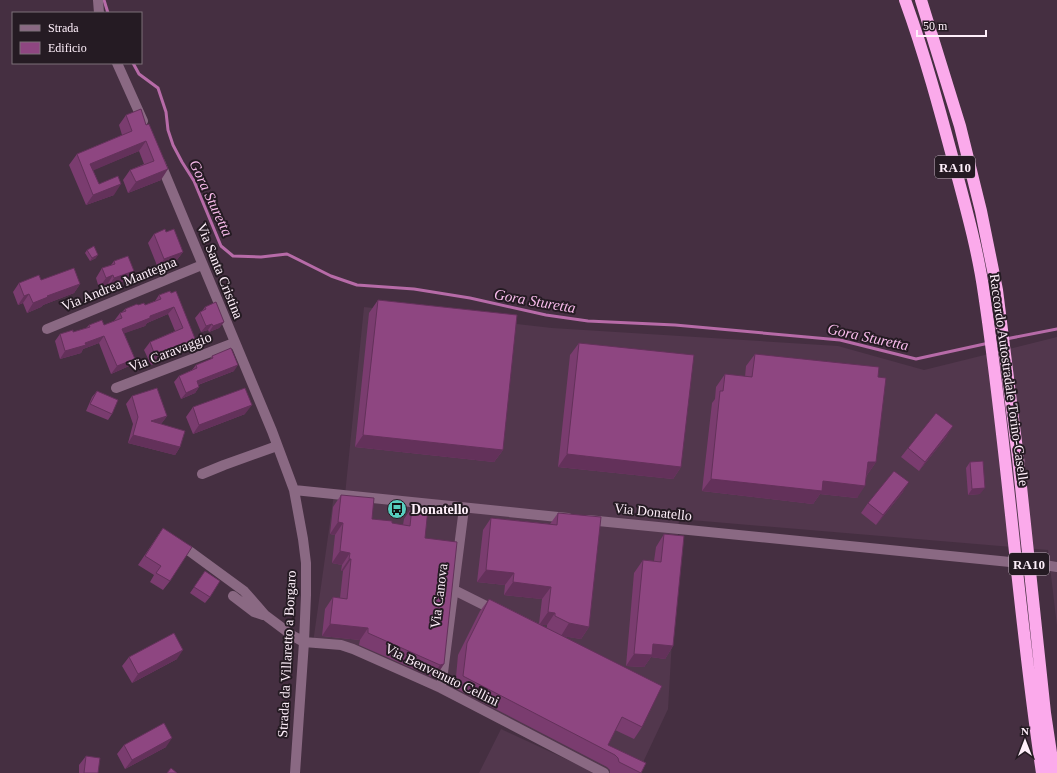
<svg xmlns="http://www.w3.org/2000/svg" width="1057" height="773" font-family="Georgia,serif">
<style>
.built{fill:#52374d}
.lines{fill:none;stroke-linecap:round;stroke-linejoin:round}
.stream{stroke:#b76ba8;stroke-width:3}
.street{stroke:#8a6983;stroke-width:10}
.highway{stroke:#fbaaeb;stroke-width:12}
.wall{fill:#7a3c6f;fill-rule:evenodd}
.shaded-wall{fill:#63315a}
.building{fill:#8e4681;stroke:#63315a}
.labels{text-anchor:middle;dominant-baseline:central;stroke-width:4;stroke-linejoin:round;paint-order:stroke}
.shield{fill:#251b23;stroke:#bdafba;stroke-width:1}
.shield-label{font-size:13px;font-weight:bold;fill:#feeffa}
.street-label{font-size:14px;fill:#feeffa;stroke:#251b23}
.poi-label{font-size:14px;font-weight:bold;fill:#feeffa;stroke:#251b23;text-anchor:start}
.water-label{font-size:15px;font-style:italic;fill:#f9bcec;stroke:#251b23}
</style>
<rect width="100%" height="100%" fill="#452f41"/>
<!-- built -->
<path class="built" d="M364,307L552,328L838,346L924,370L1057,337V626L1048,550L679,519L668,709L638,773H602L341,645L313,643L334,494L345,495Z
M501,729L596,773H479Z"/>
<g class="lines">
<!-- stream -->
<path class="stream" d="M104,0L108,13
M133,63L139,74L158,88L166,112L168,130L173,145L182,162L194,181L221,246L233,256L261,257L287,254L331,276L357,285L414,289L470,298L546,315L588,321L675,325L840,340L916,359L989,343
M1006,339L1057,329"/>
<!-- street -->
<path class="street" d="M98,0L99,13
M117,63L143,121
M160,162L272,431L294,490L303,539L306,563V595L304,642L295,773
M47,329L202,265
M116,388L234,343
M202,474L224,465L277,446
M294,490L568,518
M588,520L1010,562
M188,550L244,591L265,615L293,636L304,642L341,645L353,649L441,688L604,773
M1039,564L1057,567
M454,590L496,611
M233,596L254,612L263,615
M441,688L464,508"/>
<!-- highway -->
<path class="highway" d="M905,0C925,55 940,111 955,167C966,208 978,251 984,294C1008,453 1018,614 1042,773
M921,0L960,126L981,211L997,290L1018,458L1045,713L1054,773"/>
</g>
<!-- wall -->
<path class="wall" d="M126,115L146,125L161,180L128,193L123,180L130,170L144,164L139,151L93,170L99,184L114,195L86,205L69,165L77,154L122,135L119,125Z
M166,232L183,252L176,261L158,268L148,243L154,234Z
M87,250L96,258L90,261L85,253Z
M114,261L127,280L108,287L107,285L99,288L96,278L102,268L111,265Z
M41,280L80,284L74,293L43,305L41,307L27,313L23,303L18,305L13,292L19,283Z
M170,291L196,341L190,349L151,365L144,350L150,342L175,331L168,314L147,323L145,326L124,333L135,359L129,366L111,374L99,343L83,349L81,353L60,359L55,341L60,334L73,332L86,328L89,325H104L114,321L120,313L122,312L125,309L138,305H145L155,301L159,295Z
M378,300L503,450L494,462L355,447L369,313Z
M205,307L224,322L219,328L209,332L208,330L201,332L195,318L200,312L202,311Z
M579,343L681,467L673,479L558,467L570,355Z
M755,354L878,377L876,462L867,475L857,498L820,494L813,504L702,491L712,403L715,399L716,387L725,374L745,377L746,366Z
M212,356L234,371L198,385L199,387L195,393L181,399L174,382L179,376L192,370L196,365L210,360Z
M97,391L112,414L108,420L86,411L92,397Z
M132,396L167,416L161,424L180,447L175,455L128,443L133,424L126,404Z
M193,407L245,414L193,434L186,417Z
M947,436L919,471L901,457L908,448Z
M970,462L980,494L968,495L966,468Z
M903,492L876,525L861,513L868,503Z
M341,495L372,519L392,523L403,525L404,519L412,507L425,538L444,664L436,676L432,677L359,645L360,640L322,636L325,609L333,597L340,598L343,571H341L342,565L332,563L335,535L330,534L333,507Z
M558,513L589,627L581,639L563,636L642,727L634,739L615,730L608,745L646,763L641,773H610V770L607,767L455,688L458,655L480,611L489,599L539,624L542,599L504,595L505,585L477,582L483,530L491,518L550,524ZM540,625H547V628Z
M163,528L170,581L163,590L150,582L154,575L138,565Z
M664,534L673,646L665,659L651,657L644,667L626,666L634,573L643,560L654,561L656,547Z
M205,571L210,597L205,603L190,593Z
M129,657L177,659L132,683L122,666Z
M124,745L166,747L125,769L117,754Z
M86,756L98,773H79V765Z"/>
<!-- shaded-wall -->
<path class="shaded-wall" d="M146,141L139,151L85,174L90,164Z
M168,169L161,180L128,193L136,182Z
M121,184L114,195L86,205L93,195Z
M183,252L176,261L158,268L164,259Z
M98,255L96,258L90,261L92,258Z
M134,271L127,280L108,287L114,278Z
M113,275L107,285L99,288L106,278Z
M80,284L74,293L43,305L41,307L27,313L33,303L47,296Z
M29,294L23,303L18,305L24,296Z
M174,307L168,314L147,323L145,326L117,336L122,329L150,316Z
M224,322L219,328L209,332L213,326Z
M212,324L208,330L201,332L206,326Z
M104,336L99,343L83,349L81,353L60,359L65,351Z
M196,341L190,349L151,365L156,358Z
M135,359L129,366L111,374L117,366Z
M238,365L234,371L192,387L197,381Z
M199,387L195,393L181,399L186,393Z
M252,405L245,414L193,434L199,425Z
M167,416L161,424L145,429L151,421Z
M953,426L947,436L919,471L925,462Z
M133,435L180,447L175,455L128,443Z
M363,435L503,450L494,462L355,447Z
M567,454L681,467L673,479L558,467Z
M868,462H876L867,475L860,474Z
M711,479L823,481L865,486L857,498L820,494L813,504L702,491Z
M909,482L903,492L876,525L883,515Z
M985,488L980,494L968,495L972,489Z
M338,522L343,523L335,535L330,534Z
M340,551L350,553L342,565L332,563Z
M349,559H351L343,571H341Z
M486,570L514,573L505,585L477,582Z
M513,582L551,587L542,599L504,595Z
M548,612L555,613L547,625H539Z
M569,623L589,627L581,639L561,636Z
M330,624L368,628L360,640L322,636Z
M653,644L673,646L665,659L651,657L644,667L626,666L634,654Z
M183,650L177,659L132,683L138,674Z
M444,664L436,676L432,677L440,665Z
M172,738L166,747L125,769L132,760Z"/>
<!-- building -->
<path class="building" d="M141,109L146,125L149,124L168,169L136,182L130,170L154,161L146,141L90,164L99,184L118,176L121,184L93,195L77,154L132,131L126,115Z
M165,229L166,232L174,229L183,252L164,259L154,234Z
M94,246L98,255L92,258L87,250Z
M128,256L134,271L114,278L113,275L106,278L102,268L115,264L114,261Z
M74,268L80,284L47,296L48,297L33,303L29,294L24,296L19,283L39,275L41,280Z
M170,291L171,293L176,291L196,341L156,358L150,342L183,328L174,307L150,316V318L122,329L135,359L117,366L104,336L85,343L86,345L65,351L60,334L73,330V332L90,327L89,325L102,320L104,325L122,318L120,313L126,311L125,309L137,304L138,305L144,303L145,305L161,299L159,295Z
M378,300L517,315L503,450L363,435Z
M216,302L224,322L213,326L212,324L206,326L200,312L206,309L205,307Z
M579,343L694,355L681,467L567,454Z
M231,348L238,365L197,381L199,387L186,393L179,376L197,368L196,365L213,358L212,356Z
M755,354L879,367L878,377L886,378L876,462H868L865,486L823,481L822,491L711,479L720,391H723L725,374L752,377Z
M157,388L167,416L151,421L185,431L180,447L133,435L138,417L132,396Z
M245,388L252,405L199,425L193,407Z
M97,391L118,400L112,414L90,404Z
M936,413L953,426L925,462L908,448Z
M983,461L985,488L972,489L970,462Z
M894,471L909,482L883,515L868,503Z
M341,495L374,498L372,519L392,521V523L410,526L412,507L428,509L425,538L457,542L444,664L440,665L368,633V628L330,624L333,597L347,599L351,559H349L350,553L340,551L343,523L338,522Z
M558,513L601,517L589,627L569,623L555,616V613L548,612L551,587L513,582L514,573L486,570L491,518L557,525Z
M163,528L192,547L170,581L156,573L161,566L145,556Z
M664,534L684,536L673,646L653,644L652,655L634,654L643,560L661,562Z
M205,571L220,581L210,597L194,587Z
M489,599L662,686L642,727L622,717L608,745L646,763L641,773L619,762L618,758L615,755L463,676L467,643Z
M174,633L183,650L138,674L129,657Z
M164,723L172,738L132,760L124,745Z
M86,756L100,758L98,773H84Z
M171,768L177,773H167Z"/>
<!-- icons -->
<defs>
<symbol id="bus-disc" viewBox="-11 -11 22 22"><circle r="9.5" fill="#58cebf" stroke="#251b23"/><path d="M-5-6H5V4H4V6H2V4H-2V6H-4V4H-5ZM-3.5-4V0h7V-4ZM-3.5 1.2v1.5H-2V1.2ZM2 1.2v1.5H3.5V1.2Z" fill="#111"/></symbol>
</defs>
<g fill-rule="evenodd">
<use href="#bus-disc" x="386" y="498" width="22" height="22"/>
</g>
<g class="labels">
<!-- shield labels -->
<g class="shield">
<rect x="935" y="156" width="40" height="22" rx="3"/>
<rect x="1009" y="553" width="40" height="22" rx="3"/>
</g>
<g class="shield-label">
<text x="955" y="167">RA10</text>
<text x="1029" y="564">RA10</text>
</g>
<!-- street labels -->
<g class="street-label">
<text transform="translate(220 271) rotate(68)">Via Santa Cristina</text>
<text transform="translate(119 284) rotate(-22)">Via Andrea Mantegna</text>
<text transform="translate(170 352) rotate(-21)">Via Caravaggio</text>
<text transform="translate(1009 380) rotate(82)">Raccordo Autostradale Torino-Caselle</text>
<text transform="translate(653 512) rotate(6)">Via Donatello</text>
<text transform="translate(439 596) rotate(-83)">Via Canova</text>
<text transform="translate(287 654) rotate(-87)">Strada da Villaretto a Borgaro</text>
<text transform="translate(442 675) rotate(26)">Via Benvenuto Cellini</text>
</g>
<!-- poi labels -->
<g class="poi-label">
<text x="411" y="509">Donatello</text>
</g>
<!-- water labels -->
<g class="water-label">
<text transform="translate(211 198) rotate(65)">Gora Sturetta</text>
<text transform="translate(535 301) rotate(10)">Gora Sturetta</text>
<text transform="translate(868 337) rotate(12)">Gora Sturetta</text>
</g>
</g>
<!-- legend -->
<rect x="12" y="12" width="130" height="52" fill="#251b23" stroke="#7c7079"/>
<rect x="20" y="25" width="20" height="6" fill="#8a6983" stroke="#7c7079"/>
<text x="48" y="32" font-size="12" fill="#feeffa">Strada</text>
<rect x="20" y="42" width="20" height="12" fill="#8e4681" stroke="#7c7079"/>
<text x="48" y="52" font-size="12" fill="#feeffa">Edificio</text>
<!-- north arrow -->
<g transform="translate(1025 741)" stroke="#251b23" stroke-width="3" paint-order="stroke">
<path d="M0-3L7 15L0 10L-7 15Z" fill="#feeffa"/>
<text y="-6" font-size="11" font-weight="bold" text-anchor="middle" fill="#feeffa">N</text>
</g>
<!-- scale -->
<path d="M917 30v6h69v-6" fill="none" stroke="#feeffa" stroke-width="2"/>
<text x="923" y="30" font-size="12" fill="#feeffa" stroke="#251b23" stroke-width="3" paint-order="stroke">50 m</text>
</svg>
